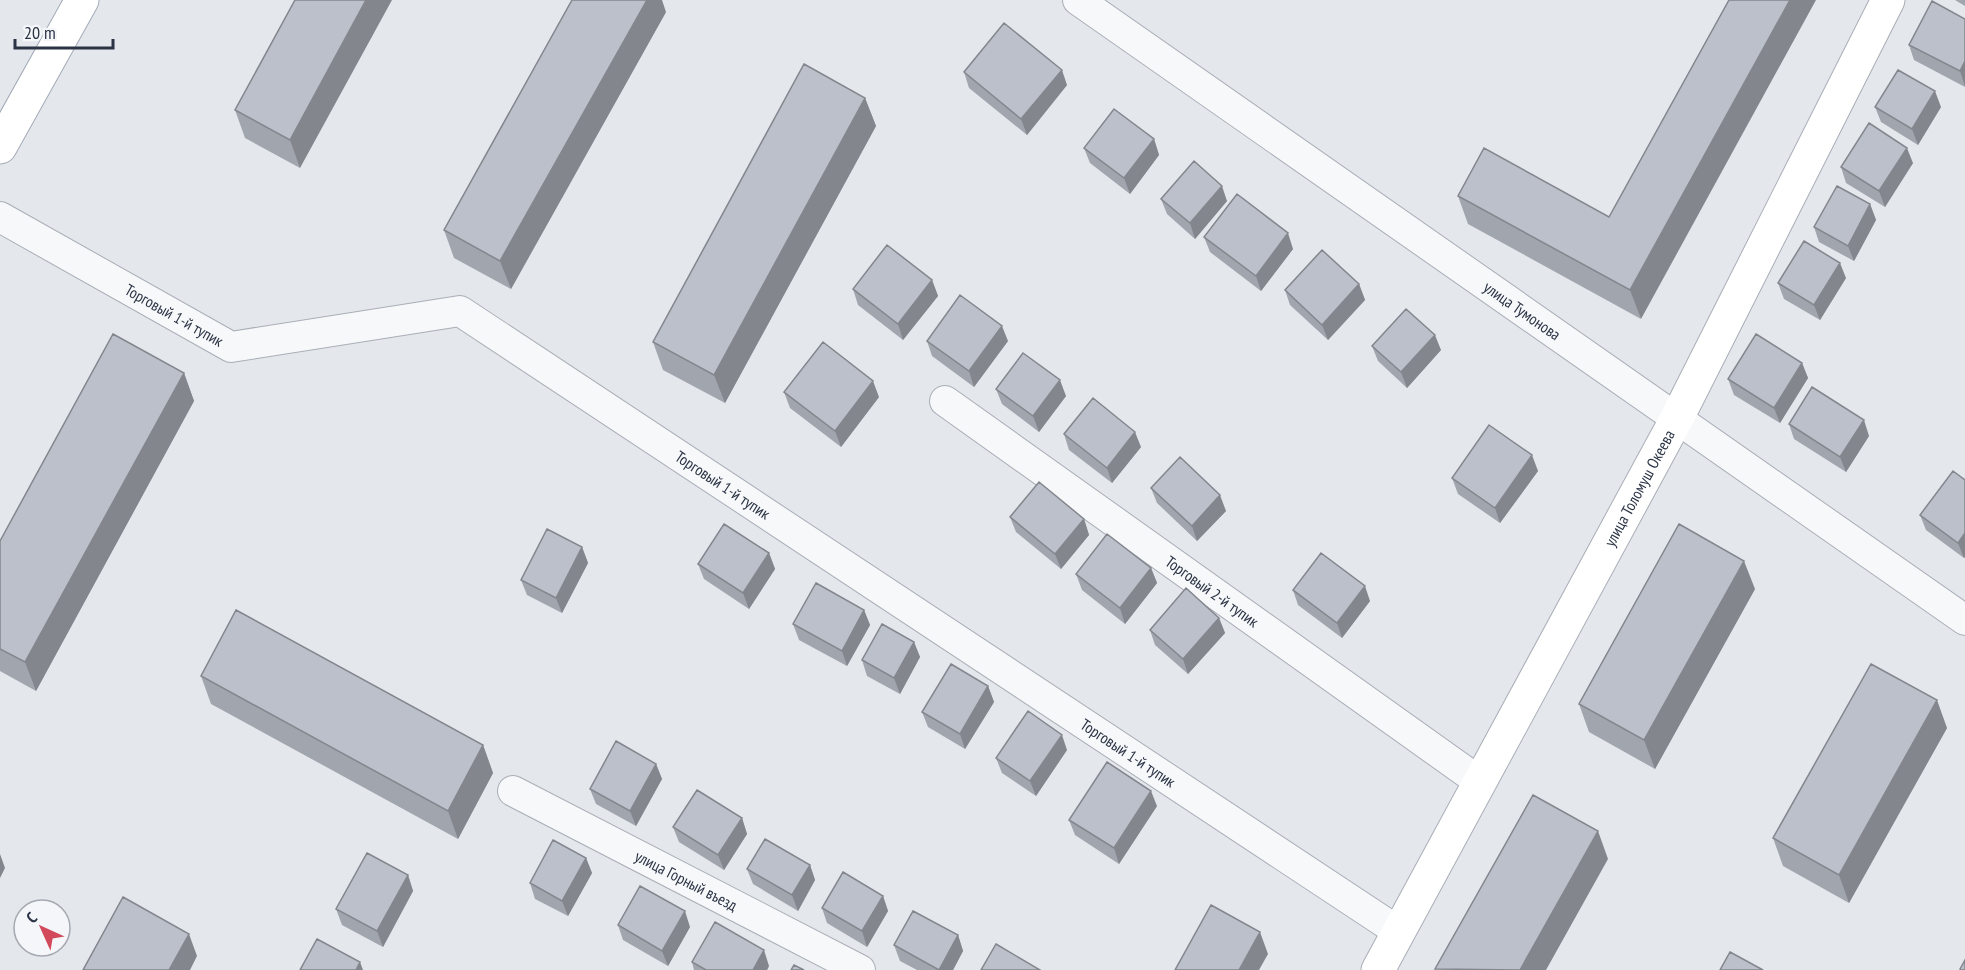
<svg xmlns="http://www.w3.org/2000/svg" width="1965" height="970" font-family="'PT Sans Narrow',sans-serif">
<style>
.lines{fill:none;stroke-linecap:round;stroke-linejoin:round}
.street-casing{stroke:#a9aeb7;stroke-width:32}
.secondary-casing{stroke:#a9aeb7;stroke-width:35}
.primary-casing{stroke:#a3abb8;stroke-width:35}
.street{stroke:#f7f8fa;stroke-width:30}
.secondary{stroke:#fff;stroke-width:33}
.primary{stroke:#fff;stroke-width:33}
.wall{fill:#a1a5ae}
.shaded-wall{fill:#83868d}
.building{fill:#bbc0ca;stroke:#83868d;stroke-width:1.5}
.labels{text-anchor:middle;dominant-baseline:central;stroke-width:5;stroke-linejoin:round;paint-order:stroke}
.street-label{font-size:16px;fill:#2b3445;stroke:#f4f6f9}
</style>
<rect width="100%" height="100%" fill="#e4e7ec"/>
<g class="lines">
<defs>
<g id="street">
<path id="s1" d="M1078,0L1965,620"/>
<path id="s2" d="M0,217L231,347L460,311L1399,932"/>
<path id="s3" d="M945,401L1480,782"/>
<path id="s4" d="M513,791L860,970"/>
</g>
<g id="secondary">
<path id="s5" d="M1378,970L1676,420L1888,0"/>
</g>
<path id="primary" d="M0,147L82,0"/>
</defs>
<!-- street casing -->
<use href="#street" class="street-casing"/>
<!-- secondary casing -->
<use href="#secondary" class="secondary-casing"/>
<!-- primary casing -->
<use href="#primary" class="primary-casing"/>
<!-- street -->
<use href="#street" class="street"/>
<!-- secondary -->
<use href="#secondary" class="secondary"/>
<!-- primary -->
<use href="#primary" class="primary"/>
</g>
<!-- wall -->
<path class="wall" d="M295,0L300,168L245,138L235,110Z
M1955,0H1965V6Z
M666,12L511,289L454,258L444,230Z
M1965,19V87L1914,60L1909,45Z
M964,72L1067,85L1027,135L969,88Z
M865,98L876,126L725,403L663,370L653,342Z
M1875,107H1941L1918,145L1881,122Z
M1154,139L1159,155L1130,194L1090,163L1084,148Z
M1913,163L1885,207L1846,183L1841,167Z
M1458,196L1609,217L1641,319L1468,224Z
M1161,199L1227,201L1195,239L1167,214Z
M1870,204L1876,220L1854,261L1819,242L1814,227Z
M1204,237L1293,249L1261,291L1210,252Z
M1846,278L1820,320L1784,299L1778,283Z
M932,280L938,296L903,340L858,305L853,289Z
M1359,284L1365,300L1328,340L1290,305L1285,290Z
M927,341H1008L974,387L932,356Z
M1372,346L1441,350L1407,388L1378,361Z
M1802,363L1808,378L1780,423L1734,395L1728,379Z
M184,373L194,401L36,691L0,671V541Z
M996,389L1066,396L1039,432L1002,404Z
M784,392L879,397L841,447L790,408Z
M1789,424L1869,436L1846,472L1794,439Z
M1064,434L1141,447L1112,483L1069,450Z
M1538,471L1500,523L1458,494L1452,478Z
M1965,480V557L1964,558L1926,530L1920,515Z
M1151,488L1226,511L1197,541L1157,503Z
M1010,517L1084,519L1089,535L1061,569L1016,532Z
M582,547L588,563L562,613L527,595L521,580Z
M769,553L775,569L749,609L704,579L698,564Z
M1151,568L1157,583L1125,624L1082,590L1076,574Z
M1755,589L1655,769L1589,732L1579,704Z
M1293,590L1370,601L1342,638L1298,605Z
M864,610L870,625L847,666L799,640L793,624Z
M1219,618L1225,633L1188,674L1155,645L1150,630Z
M914,642L920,657L900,694L867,676L862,660Z
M201,676L483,745L493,773L458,839L211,704Z
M988,686L994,702L965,749L928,727L922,712Z
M1947,728L1849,903L1783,866L1773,838Z
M1067,750L1036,796L1002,773L996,758Z
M656,764L662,779L636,826L596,804L590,789Z
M1157,806L1119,864L1075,835L1069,820Z
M742,818L747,834L724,870L679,842L673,827Z
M586,858L592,873L568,916L535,899L530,883Z
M810,865L815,880L798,911L753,884L747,869Z
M408,875L413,891L383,947L342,925L336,909Z
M883,896L888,911L867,947L827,923L822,908Z
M618,925L690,927L668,966L623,940Z
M958,935L963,951L953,970H917L900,961L894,945Z
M692,962L769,966L767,970H694Z"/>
<!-- shaded-wall -->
<path class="shaded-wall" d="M366,0H392L300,168L290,140Z
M647,0H662L666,12L511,289L500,261Z
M1790,0H1816L1641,319L1630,290Z
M1965,61V86L1960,71Z
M1062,70L1067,85L1027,135L1021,119Z
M1935,91L1941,107L1918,145L1912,129Z
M865,98L876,126L725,403L714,375Z
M1154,139L1159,155L1130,194L1124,178Z
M1907,148L1913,163L1885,207L1879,191Z
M1222,186L1227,201L1195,239L1190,223Z
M1870,204L1876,220L1854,261L1848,246Z
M1288,233L1293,249L1261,291L1256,276Z
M1840,263L1846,278L1820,320L1814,305Z
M932,280L938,296L903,340L898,324Z
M1359,284L1365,300L1328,340L1322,325Z
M1002,326L1008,341L974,387L969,371Z
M1435,335L1441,350L1407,388L1401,372Z
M1802,363L1808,378L1780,423L1774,408Z
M184,373L194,401L36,691L25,662Z
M1060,380L1066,396L1039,432L1033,416Z
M873,381L879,397L841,447L835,431Z
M1864,420L1869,436L1846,472L1840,457Z
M1135,432L1141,447L1112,483L1107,468Z
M1532,455L1538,471L1500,523L1495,508Z
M1220,495L1226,511L1197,541L1192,526Z
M1084,519L1089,535L1061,569L1055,554Z
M1965,533V557L1964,558L1958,543Z
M582,547L588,563L562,613L556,598Z
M769,553L775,569L749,609L743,593Z
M1744,561L1755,589L1655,769L1644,740Z
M1151,568L1157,583L1125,624L1120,608Z
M1365,586L1370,601L1342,638L1337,623Z
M864,610L870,625L847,666L842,651Z
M1219,618L1225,633L1188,674L1183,659Z
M914,642L920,657L900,694L894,678Z
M988,686L994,702L965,749L960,734Z
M1937,700L1947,728L1849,903L1839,875Z
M1062,735L1067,750L1036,796L1030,781Z
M483,745L493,773L458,839L448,811Z
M656,764L662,779L636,826L630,811Z
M1151,791L1157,806L1119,864L1114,848Z
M742,818L747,834L724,870L718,855Z
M1598,831L1608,859L1546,970H1520Z
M0,854L5,868L0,878Z
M586,858L592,873L568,916L562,901Z
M810,865L815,880L798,911L792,895Z
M408,875L413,891L383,947L377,931Z
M883,896L888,911L867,947L862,931Z
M685,911L690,927L668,966L662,951Z
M1260,932L1268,954L1259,970H1239Z
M189,934L197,956L190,970H169Z
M958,935L963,951L953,970H939Z
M764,950L769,966L767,970H753Z
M360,962L363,970H356Z"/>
<!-- building -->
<path class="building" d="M295,0H366L290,140L235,110Z
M572,0H647L500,261L444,230Z
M1729,0H1790L1630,290L1458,196L1484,148L1609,217Z
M1932,1L1965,19V61L1960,71L1909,45Z
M1004,23L1062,70L1021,119L964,72Z
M804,64L865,98L714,375L653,342Z
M1898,70L1935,91L1912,129L1875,107Z
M1114,109L1154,139L1124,178L1084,148Z
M1869,123L1907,148L1879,191L1841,167Z
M1194,161L1222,186L1190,223L1161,199Z
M1837,186L1870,204L1848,246L1814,227Z
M1237,194L1288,233L1256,276L1204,237Z
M1804,241L1840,263L1814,305L1778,283Z
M887,245L932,280L898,324L853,289Z
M1322,250L1359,284L1322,325L1285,290Z
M960,295L1002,326L969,371L927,341Z
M1406,309L1435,335L1401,372L1372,346Z
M113,334L184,373L25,662L0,649V541Z
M1756,334L1802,363L1774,408L1728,379Z
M823,342L873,381L835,431L784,392Z
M1023,353L1060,380L1033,416L996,389Z
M1812,387L1864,420L1840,457L1789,424Z
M1093,398L1135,432L1107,468L1064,434Z
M1489,425L1532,455L1495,508L1452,478Z
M1180,457L1220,495L1192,526L1151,488Z
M1953,471L1965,480V533L1958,543L1920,515Z
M1039,482L1084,519L1055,554L1010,517Z
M724,524L769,553L743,593L698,564Z
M1679,524L1744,561L1644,740L1579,704Z
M547,529L582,547L556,598L521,580Z
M1107,534L1151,568L1120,608L1076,574Z
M1321,553L1365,586L1337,623L1293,590Z
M816,583L864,610L842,651L793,624Z
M1186,588L1219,618L1183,659L1150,630Z
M236,610L483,745L448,811L201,676Z
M882,624L914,642L894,678L862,660Z
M951,664L988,686L960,734L922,712Z
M1871,664L1937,700L1839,875L1773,838Z
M1028,711L1062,735L1030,781L996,758Z
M616,741L656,764L630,811L590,789Z
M1107,762L1151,791L1114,848L1069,820Z
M697,790L742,818L718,855L673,827Z
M1533,795L1598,831L1520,970L1435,969Z
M765,839L810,865L792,895L747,869Z
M553,840L586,858L562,901L530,883Z
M367,853L408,875L377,931L336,909Z
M843,872L883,896L862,931L822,908Z
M640,886L685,911L662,951L618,925Z
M123,897L189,934L169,970H83Z
M1211,905L1260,932L1239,970H1175Z
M913,911L958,935L939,970L894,945Z
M715,922L764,950L753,970H706L692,962Z
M317,939L360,962L356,970H300Z
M996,944L1040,970H981Z
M1730,952L1763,970H1720Z
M1965,960V970H1961L1960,969Z
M794,965L804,970H791Z"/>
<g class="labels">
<!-- street labels -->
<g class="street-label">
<text stroke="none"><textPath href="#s1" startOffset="542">улица Тумонова</textPath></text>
<text stroke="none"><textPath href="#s2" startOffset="200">Торговый 1-й тупик</textPath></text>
<text stroke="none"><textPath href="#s2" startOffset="812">Торговый 1-й тупик</textPath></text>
<text stroke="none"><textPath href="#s5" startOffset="548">улица Толомуш Океева</textPath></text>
<text stroke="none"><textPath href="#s3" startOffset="328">Торговый 2-й тупик</textPath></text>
<text stroke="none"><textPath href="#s2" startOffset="1298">Торговый 1-й тупик</textPath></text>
<text stroke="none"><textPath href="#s4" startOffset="195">улица Горный въезд</textPath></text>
</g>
</g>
<!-- north arrow -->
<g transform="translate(42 928) rotate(315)"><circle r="28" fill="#f4f6f9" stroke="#a4a8b1" stroke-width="1.5"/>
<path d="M0-4.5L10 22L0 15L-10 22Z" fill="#d1495b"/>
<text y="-9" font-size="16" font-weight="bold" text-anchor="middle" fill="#2b3445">С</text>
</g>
<!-- scale -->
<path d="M15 39v9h98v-9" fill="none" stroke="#2b3445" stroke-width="3"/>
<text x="24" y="39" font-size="18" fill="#2b3445" stroke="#f4f6f9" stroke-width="4.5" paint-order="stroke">20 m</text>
</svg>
